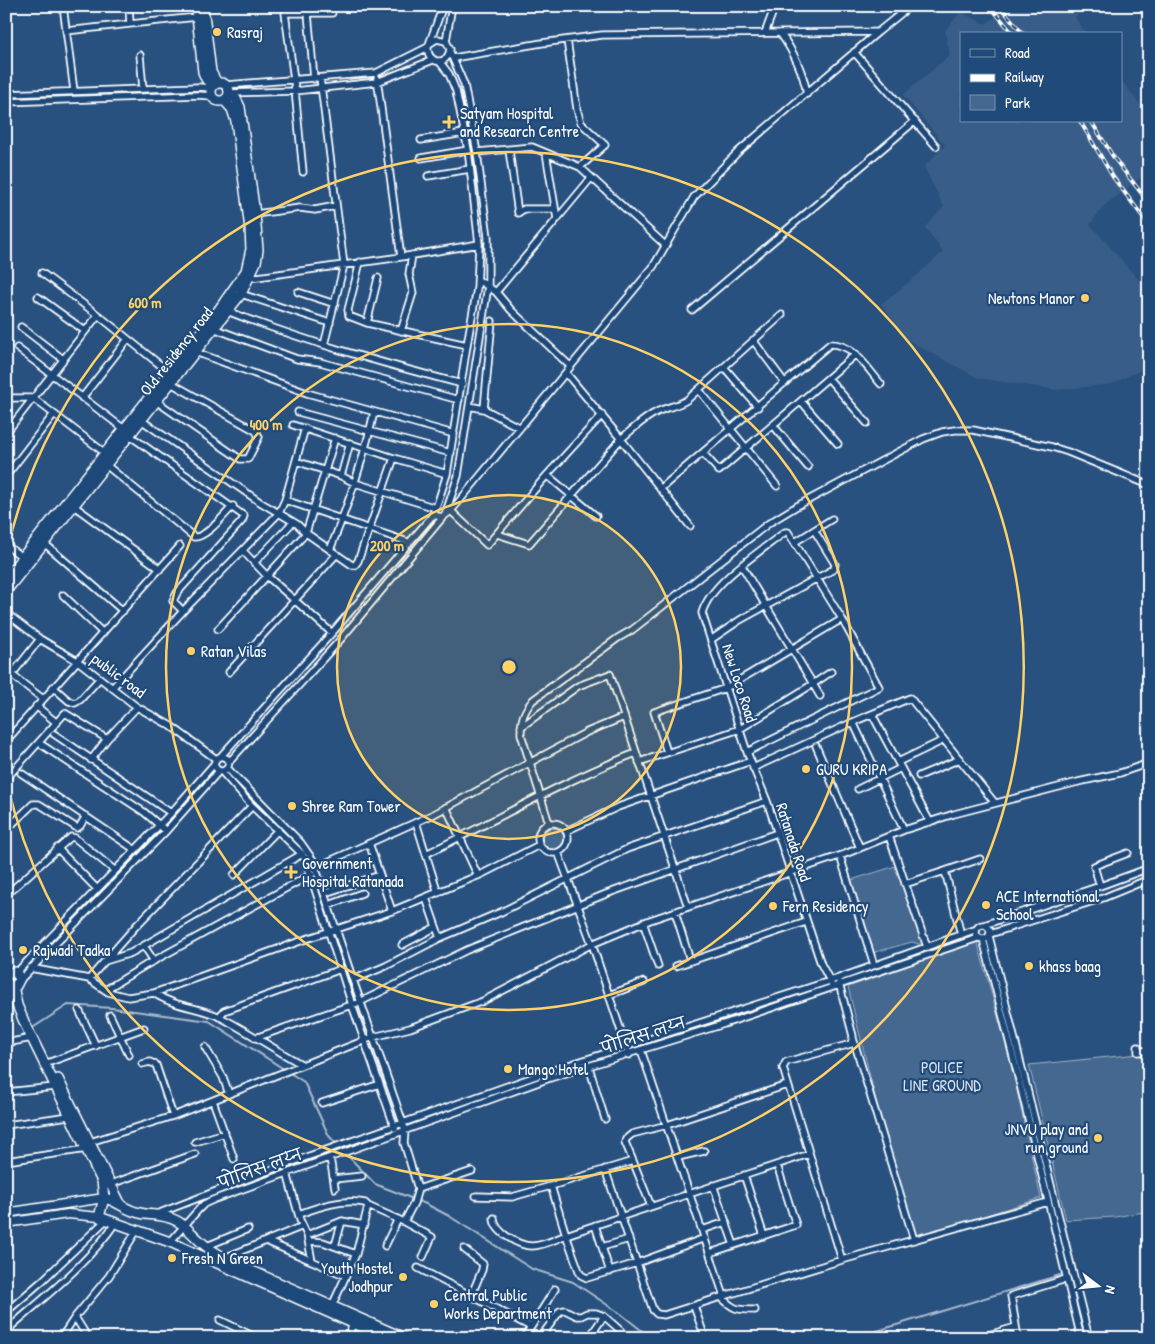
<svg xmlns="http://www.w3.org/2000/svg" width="1155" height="1344" font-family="'Patrick Hand','Playpen Sans Deva',sans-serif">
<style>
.built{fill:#375d88}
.green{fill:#446890;stroke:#a2b4c8}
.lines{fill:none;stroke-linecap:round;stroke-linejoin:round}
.stream{stroke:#aabbcd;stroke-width:2}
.minor-casing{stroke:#fff;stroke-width:9}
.major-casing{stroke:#fff;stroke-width:11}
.highway-casing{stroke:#fff;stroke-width:12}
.minor{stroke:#1f4a7a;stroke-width:5.5}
.major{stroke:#1f4a7a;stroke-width:8}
.highway{stroke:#1f4a7a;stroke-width:9}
.rail-casing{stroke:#fff;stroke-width:4}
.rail{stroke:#1f4a7a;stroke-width:2;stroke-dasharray:5.5;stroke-linecap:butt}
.ring{fill:none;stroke:#ffd166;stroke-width:2.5}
.poi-dot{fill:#ffd166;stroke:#1f4a7a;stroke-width:2}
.labels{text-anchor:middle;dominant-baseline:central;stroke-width:4.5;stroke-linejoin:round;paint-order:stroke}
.poi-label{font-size:16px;fill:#fff;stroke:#1f4a7a;text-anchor:start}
.street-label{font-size:16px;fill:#fff;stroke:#1f4a7a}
.park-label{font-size:16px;fill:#dae1e9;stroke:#1f4a7a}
.centre{fill:#ffd166;stroke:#1f4a7a;stroke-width:2.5}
.ring-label{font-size:15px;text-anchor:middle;font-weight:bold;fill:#ffd166;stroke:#1f4a7a;stroke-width:4.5;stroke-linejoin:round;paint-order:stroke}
</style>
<rect width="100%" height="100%" fill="#28517f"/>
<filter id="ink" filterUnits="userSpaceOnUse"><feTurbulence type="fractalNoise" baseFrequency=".02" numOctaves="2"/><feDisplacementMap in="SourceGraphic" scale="10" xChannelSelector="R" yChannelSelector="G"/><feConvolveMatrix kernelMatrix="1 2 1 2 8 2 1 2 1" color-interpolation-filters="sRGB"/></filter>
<g filter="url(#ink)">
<!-- built -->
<path class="built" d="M1012,6H1091L1075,17L1086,34H961V121H1121V80L1149,116V184L1142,177L1104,206L1090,224L1149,292V366L1112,384L1057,390L978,378L907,340L881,304L912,280L943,252L925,227L944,207L924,167L945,145L903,95L950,55L945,31L960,12L985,24Z"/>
<!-- green -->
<path class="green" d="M542 839a11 11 0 1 1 22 0a11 11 0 1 1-22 0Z
M899,865L926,946L912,942L872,953L848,881Z
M977,941L1010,1060L1041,1198L910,1239L848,987Z
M1149,1053V1211L1115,1217L1066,1220L1029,1065Z"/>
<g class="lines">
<!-- stream -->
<path class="stream" d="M31,1029L68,1005L112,1008L209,1021L304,1082L329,1136L375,1184L426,1204L449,1216L532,1269L573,1282L621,1314L651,1338
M17,1039L25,1033
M854,1338L1060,1275"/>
<defs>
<path id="minor" d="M63,6L74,91
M129,6L130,24L197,17
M308,13L314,79
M66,31L130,24
M765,33L775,6
M780,33C794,52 803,71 807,94
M567,40L577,109L581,123L605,145L580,167
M446,41L452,6
M429,44L437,39L446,41L450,49C449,57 444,62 436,61C430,58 427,54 428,47L443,6
M854,52L936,146
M140,55L143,89
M453,58L542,43L602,35L878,32
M320,78L344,265L324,345
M377,78L401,257
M226,85L376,73L428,47
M229,93L295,91L377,82L433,60
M6,94L198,87L211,88
M6,102L198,95L211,96
M421,140L464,133
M509,150L518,213L524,209H555
M477,152L532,147L580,167L665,245
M421,158L468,150
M303,172L294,80L285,13H332
M428,176L470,169
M255,214L300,208L315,210L336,206
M557,219L591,178
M360,262L348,310L349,316L367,323L467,345
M42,273L98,315
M250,278L401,257L479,244
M478,280L496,292L511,310L570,366
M298,292L335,304
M496,292L557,219L546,153
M241,294L330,323
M38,297L85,331
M692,310L915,121
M227,311C303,341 382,363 462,384
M367,323L378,278
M21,327L63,359
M213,328L297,359L320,362L459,400
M401,331L413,293L409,274L412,255
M753,340L785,383
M17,348L124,429
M195,352L307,393L454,434
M724,367L758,407
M566,373L621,439L690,526
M828,378L867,423
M699,390L777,486
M6,398H33L105,453
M82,398L128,339
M156,401L240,459H248L259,437L256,431L171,383
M801,401L838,444
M469,406L484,409L520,428
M484,409L492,321
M298,412L451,453
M141,420L260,502L297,524L306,533L352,565H355L358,561L394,458L447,474
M293,425L394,458
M773,425L808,467
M6,433L98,315L169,372
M129,435L244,516L242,521L177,593L173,601L183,611
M703,453L719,471L856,354
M296,461L341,476L355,483L436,508
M106,465L194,537C206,538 224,515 233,506
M6,472L10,471L54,414
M547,475L596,516
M341,476L350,443
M660,489L830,344C853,343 867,368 881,384
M285,500L305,428
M74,506L160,569
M451,511L487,545L547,475L602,415
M432,515L443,517L451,511L653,267L694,197L739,151L878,32L910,6
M497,534L529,544L621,439C633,429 645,417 659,411C669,406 679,406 688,399L782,315
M795,542L832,519
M44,543L123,611
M6,545L22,557
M330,550C348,505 364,459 374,412
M243,551L267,576L306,533L335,438
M254,563L293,522
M63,595L103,633
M6,613L40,639L79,662L137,707L171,726L216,759
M218,629L267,576L332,633
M712,639L740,620L834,569L835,564L814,530
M229,672L336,555
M12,675L43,699
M6,682L40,639
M53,687L69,701L75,703L80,700L100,678
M113,687L185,609L279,513L285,500L408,542
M820,696L813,684L831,672
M36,706L57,723
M872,714L930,822
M853,722L904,830
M521,727L578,686L610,674L688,907
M54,734L171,813
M6,741L180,546
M42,745L144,812L166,831
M816,746L860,848
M667,752L654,712L726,688L842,619
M747,752L879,687L842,619L788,532H785C761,551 710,583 702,613L747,752L767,801L821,964L831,983
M221,756L332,633L432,516L436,508L447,474L467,345L477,288L479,244L468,150L456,91L449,74L439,61
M91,760L107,739L137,707
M229,762L228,759L221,756L216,759L214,764C217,774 228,773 229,762L340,640L443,517L446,512L458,476L488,286V237L477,152L464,84L450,52
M639,762L740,729L813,684L742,566
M898,762L944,740
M753,768L853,722L910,698L995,803
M228,769L301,843L313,860L353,980L403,1123L405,1131L404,1143L418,1189L414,1203L404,1222L368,1206L356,1254L332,1306
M222,772L252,806L302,854L306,861L352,1005L395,1128
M21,773L134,849
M919,776L960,759
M6,779L65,713L107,739
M858,789L901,768
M446,807L478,876
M416,822L438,893
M538 838a15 15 0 1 1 30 0a15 15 0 1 1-30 0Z
M549,823L521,734C521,719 524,711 533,700L618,638L632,630L769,523L797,506L923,439L942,432L955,430H973L1052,447L1068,452L1149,485
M6,830L33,804H39L77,828L80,826L86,816
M566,831L618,807L751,761
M889,836L927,947
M369,843L392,911
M57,848L97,889
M558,852L592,944L629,1055
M426,854C496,820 563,781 636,753
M840,856L874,965
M314,868L432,815L587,732L624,717
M945,871L980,859
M234,875L278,830
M905,884L945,871L961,935
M1100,886L1094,866L1128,853
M325,893L380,875
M6,895L71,837L75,838L114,870
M426,898L440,938
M329,905L362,893
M675,912L690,960
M643,922L658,966
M976 932a7 7 0 1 1 14 0a7 7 0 1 1-14 0Z
M984,925L1100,886L1149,868
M990,934L1103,898L1149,879
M989,936L1089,1338
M983,939L1018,1076L1081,1338
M402,945L436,927
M144,946L154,961
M105,961L131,953L302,854
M676,966L806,922
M30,968L89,979L108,992L128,997L154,993
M16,973L171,813L214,764
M89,979L135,927L252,806
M353,980L386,966L440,938L501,912L627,849L767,801
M19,981L166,831L219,771
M105,990L146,965L312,874
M609,995L644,982
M79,1010L96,1046
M6,1011L11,986
M110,1015L129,1055
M219,1017L224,1011L341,969
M255,1038L360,1002L467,950L606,894L777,833
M853,1038L914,1240
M6,1043L32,1038
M205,1047L223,1077L229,1094
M1138,1047V1052L1149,1050
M641,1050L724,1296L842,1260L783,1068L786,1062L851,1044L853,1036L839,983
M50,1062L144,1028
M142,1064L150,1062L156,1065L173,1116
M301,1064C274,1049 247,1031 220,1017C199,1007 174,1007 154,993L306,939L392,911L482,874L539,845
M589,1067L605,1119
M787,1085L667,1125L632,1134L626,1139L625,1142L633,1161L551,1186L566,1235L809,1154
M6,1092L55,1087
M213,1101L234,1159
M322,1103L380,1084
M6,1125L69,1116
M90,1142L173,1116L373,1037L410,1028L483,1001L592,944L650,920L845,854L904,830L954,814L1078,782L1120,773L1149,763
M195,1142L225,1133
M678,1157L704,1151
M330,1158L335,1188
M6,1161L87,1149
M633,1161L651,1206
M605,1169L653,1310L657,1314L664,1315L724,1296
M287,1173L300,1220L307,1235
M744,1175L764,1236
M334,1179L362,1176
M111,1184L195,1154
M713,1185L734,1245
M418,1189L472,1171
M476,1196L512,1197L551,1186
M157,1214L281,1166L550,1071L839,978L977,929
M299,1214C321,1206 341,1199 365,1203L368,1206
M494,1218C494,1232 519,1246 532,1246C543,1246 556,1239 566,1235L579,1271L581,1275L587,1278L637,1263L705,1238
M404,1222L432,1237L423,1257
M595,1225L610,1272
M702,1230L726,1222
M266,1241L312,1261
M309,1241L323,1242L356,1254
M170,1242L199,1209L204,1204L215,1199L550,1078L724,1024L978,938
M207,1246L248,1229
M335,1246L342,1221
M385,1246L398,1219
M602,1247L629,1239
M464,1249L483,1264L482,1270L471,1296
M710,1253L796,1225L777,1165
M224,1258L303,1226
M842,1260L1048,1202
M418,1268L531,1327
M346,1276L312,1261L307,1235L342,1221L364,1225
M721,1297C734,1310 737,1310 755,1310
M694,1306L705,1338
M6,1312L42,1281L107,1219
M604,1316L621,1331L622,1338
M75,1317L88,1338
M6,1320L12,1326
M220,1320L257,1338
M6,1331C44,1297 87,1265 116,1222
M61,1338L75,1317L109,1276L137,1230
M349,1338L353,1320
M524,1338L555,1289
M540,1338L560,1311L565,1310L577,1316H581L587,1313H596L604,1316L589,1338
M978,1338L1016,1327
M1018,1338L1011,1296L1066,1279"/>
<path id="major" d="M6,1213L104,1198
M6,1223L68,1214L99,1217"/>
<path id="highway" d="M196,6L203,72L206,79L212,85
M203,6L211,72L217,83
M211 92a9 9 0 1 1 18 0a9 9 0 1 1-18 0Z
M6,578L218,311L246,271L251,249L250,229L236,121L232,109L224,100
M6,591L241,294L256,262L258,250L255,214L240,107L236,99L229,95
M6,976L9,973L15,972L20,978L16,986H11L6,982
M13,986L17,1005L25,1024L102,1181L104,1198L99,1217L170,1242L386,1338
M58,1079L120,1203
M104,1198C116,1200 124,1209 136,1212C151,1217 160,1212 177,1221C186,1226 192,1234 200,1241C210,1251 223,1257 236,1264L404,1338"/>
</defs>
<!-- minor casing -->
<use href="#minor" class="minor-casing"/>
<!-- major casing -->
<use href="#major" class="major-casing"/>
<!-- highway casing -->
<use href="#highway" class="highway-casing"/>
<!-- minor -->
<use href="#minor" class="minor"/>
<!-- major -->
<use href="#major" class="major"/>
<!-- highway -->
<use href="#highway" class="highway"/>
<defs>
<path id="rail" d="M990,6L1013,34
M1000,6L1023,34
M1080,121L1113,177L1149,225
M1091,121L1114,158L1149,203"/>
</defs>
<!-- rail casing -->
<use href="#rail" class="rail-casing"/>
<!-- rail -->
<use href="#rail" class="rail"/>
</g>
</g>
<!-- distance rings -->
<circle cx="509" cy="667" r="172" fill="#ffd166" fill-opacity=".12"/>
<g class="ring">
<circle cx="509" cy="667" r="172"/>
<circle cx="509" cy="667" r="343"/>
<path d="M7 551A515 515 0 1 1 7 783"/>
</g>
<!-- markers -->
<g class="poi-dot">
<circle cx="217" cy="32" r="5"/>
<path d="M446.5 114.5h5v5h5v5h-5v5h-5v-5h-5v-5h5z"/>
<circle cx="1085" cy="298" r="5"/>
<circle cx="191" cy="651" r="5"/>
<circle cx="806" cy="769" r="5"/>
<circle cx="292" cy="806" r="5"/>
<path d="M288.5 864.5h5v5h5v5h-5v5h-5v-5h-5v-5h5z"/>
<circle cx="986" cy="905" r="5"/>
<circle cx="773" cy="906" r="5"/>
<circle cx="23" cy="950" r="5"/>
<circle cx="1029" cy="966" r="5"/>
<circle cx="508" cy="1069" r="5"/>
<circle cx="1098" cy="1138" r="5"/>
<circle cx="172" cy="1258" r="5"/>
<circle cx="403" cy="1277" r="5"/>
<circle cx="434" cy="1304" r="5"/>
</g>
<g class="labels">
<!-- poi labels -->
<g class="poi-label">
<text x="227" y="32">Rasraj</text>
<text x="460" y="113">Satyam Hospital<tspan x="460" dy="18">and Research Centre</tspan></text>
<text x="1075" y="298" text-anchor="end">Newtons Manor</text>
<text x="201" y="651">Ratan Vilas</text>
<text x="816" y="769">GURU KRIPA</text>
<text x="302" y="806">Shree Ram Tower</text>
<text x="302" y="863">Government<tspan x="302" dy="18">Hospital Ratanada</tspan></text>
<text x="996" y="896">ACE International<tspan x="996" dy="18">School</tspan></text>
<text x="783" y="906">Fern Residency</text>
<text x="33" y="950">Rajwadi Tadka</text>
<text x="1039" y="966">khass baag</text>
<text x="518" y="1069">Mango Hotel</text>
<text x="1088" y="1129" text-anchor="end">JNVU play and<tspan x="1088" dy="18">run ground</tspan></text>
<text x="182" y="1258">Fresh N Green</text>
<text x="393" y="1268" text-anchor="end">Youth Hostel<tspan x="393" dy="18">Jodhpur</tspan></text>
<text x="444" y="1295">Central Public<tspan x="444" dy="18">Works Department</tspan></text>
</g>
<!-- street labels -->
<g class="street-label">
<text transform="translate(176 351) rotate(-52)">Old residency road</text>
<text transform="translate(119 675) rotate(37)">public road</text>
<text transform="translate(740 683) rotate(72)">New Loco Road</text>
<text transform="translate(794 842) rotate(72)">Ratanada Road</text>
<text transform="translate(643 1035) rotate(-18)">पोलिस लय्न</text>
<text transform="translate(260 1168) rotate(-20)">पोलिस लय्न</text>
</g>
<!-- park labels -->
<g class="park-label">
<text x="942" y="1067">POLICE<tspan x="942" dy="18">LINE GROUND</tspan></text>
</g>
</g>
<circle cx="509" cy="667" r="8" class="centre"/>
<g class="ring-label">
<text x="145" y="308">600 m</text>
<text x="266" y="430">400 m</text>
<text x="387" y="551">200 m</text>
</g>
<!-- margin -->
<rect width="1155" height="1344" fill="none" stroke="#1f4a7a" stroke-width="25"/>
<rect x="12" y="12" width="1130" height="1319" fill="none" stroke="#fff" stroke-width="2" filter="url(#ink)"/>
<!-- legend -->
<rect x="960" y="32" width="162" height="90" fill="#1f4a7a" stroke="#7992af"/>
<rect x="970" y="49" width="25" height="8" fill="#1f4a7a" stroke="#7992af"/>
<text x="1005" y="58" font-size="15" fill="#ffffff">Road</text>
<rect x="970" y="74" width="25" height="8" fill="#ffffff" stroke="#7992af"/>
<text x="1005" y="82" font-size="15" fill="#ffffff">Railway</text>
<rect x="970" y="95" width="25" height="15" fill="#446890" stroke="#7992af"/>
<text x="1005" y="108" font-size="15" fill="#ffffff">Park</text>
<!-- north arrow -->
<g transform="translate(1098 1286) rotate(106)" stroke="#1f4a7a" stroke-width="4" paint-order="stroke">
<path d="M0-4L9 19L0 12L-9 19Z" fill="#ffffff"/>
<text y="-8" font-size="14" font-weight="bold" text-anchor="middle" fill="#ffffff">N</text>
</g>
</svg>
